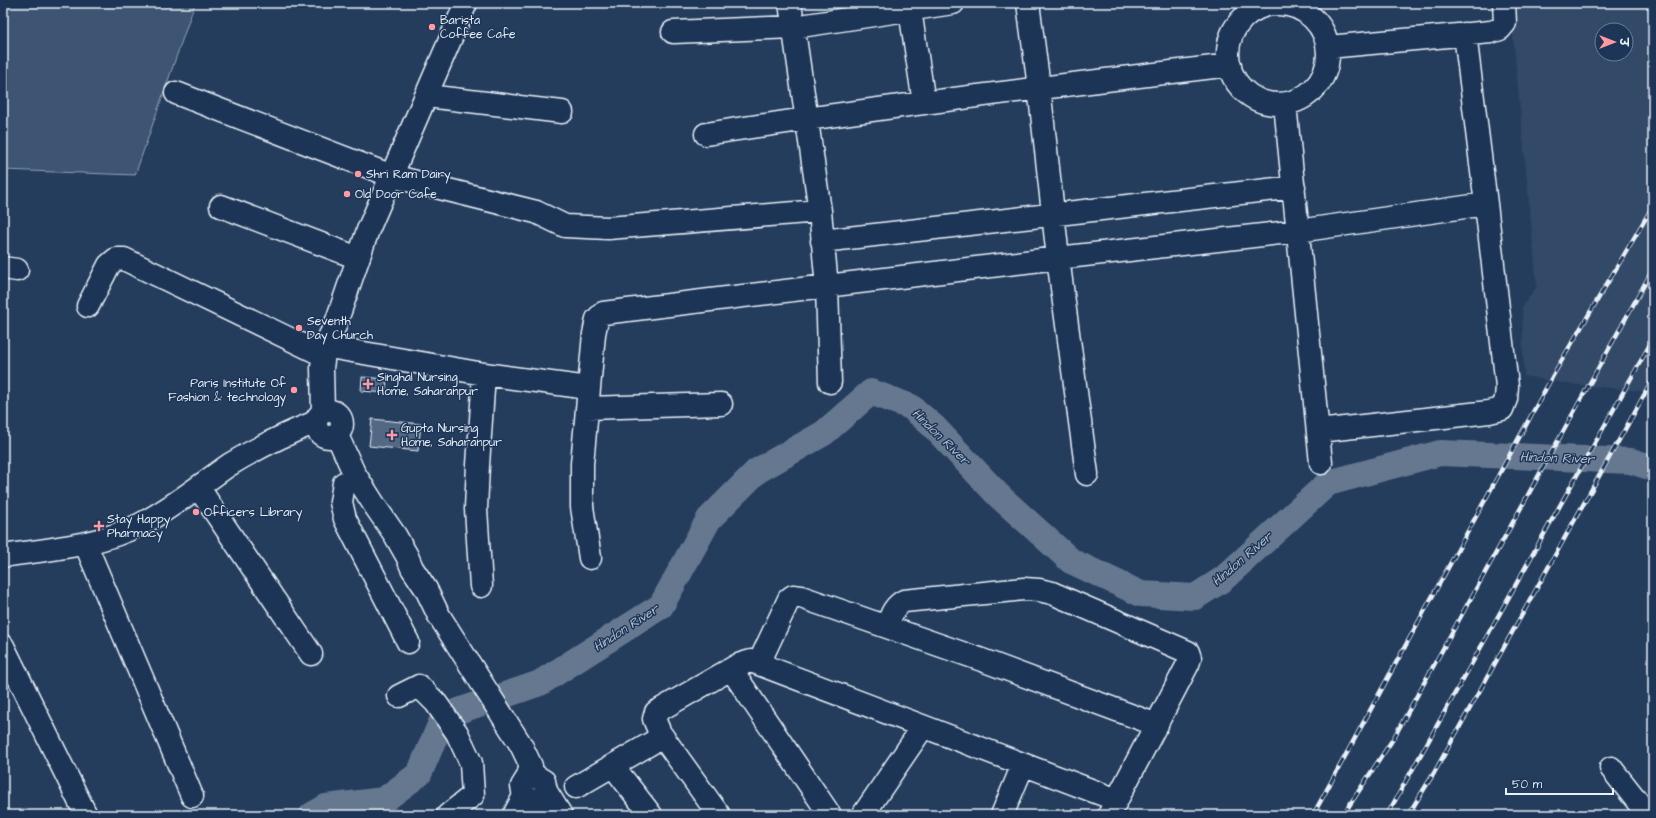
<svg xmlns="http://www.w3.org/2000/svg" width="1656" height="818" font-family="'Architects Daughter','Playpen Sans Deva',sans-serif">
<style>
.built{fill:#334a68;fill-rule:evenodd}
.green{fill:#3e5472;stroke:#93a2b5}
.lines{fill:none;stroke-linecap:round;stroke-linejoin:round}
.river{stroke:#657890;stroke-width:26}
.building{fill:#536782;stroke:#e8f1f8}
.minor-casing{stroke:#e8f1f8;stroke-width:25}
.major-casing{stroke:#e8f1f8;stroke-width:25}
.highway-casing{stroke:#e8f1f8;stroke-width:25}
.minor{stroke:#1d3557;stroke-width:22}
.major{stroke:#1d3557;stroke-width:22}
.highway{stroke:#1d3557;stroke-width:22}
.rail-casing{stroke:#e8f1f8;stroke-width:4.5}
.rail{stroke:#1d3557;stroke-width:3;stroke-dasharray:9;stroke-linecap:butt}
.poi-dot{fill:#ff9aa2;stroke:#1d3557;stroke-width:1.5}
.labels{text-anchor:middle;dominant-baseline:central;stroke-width:3;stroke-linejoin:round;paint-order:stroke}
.poi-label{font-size:12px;fill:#e8f1f8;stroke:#1d3557;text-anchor:start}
.water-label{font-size:13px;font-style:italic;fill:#b4c1ce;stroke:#1d3557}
</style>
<rect width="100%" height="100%" fill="#253d5d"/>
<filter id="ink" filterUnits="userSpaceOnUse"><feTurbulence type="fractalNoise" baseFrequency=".025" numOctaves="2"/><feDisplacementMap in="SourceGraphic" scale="8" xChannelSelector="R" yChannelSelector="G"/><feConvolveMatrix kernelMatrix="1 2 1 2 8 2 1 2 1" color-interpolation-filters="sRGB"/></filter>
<g filter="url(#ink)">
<!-- built -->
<path class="built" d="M1510,3H1653V392L1570,384L1524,376L1522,308L1537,286ZM1602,30H1626V54H1602Z"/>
<!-- green -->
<path class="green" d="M3,3H195L135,175L3,170Z"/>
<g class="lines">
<!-- river -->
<path class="river" d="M312,815L326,807L384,800L419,774L444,716L540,683L661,606L709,519L757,471L824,433L871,392L911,407L933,426L999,496L1071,561L1141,594L1195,597L1223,579L1328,483L1440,453L1631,461L1653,468"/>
</g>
<!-- building -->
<path class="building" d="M362,377L387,379L386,393L361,391Z
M372,419L421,424L418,451L369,446Z"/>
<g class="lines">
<defs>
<path id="minor" d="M790,3L820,211L827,287L830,382
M909,3L924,103
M1028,3L1039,87L1058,258L1087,474
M1228 54a50 50 0 1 1 100 0a50 50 0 1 1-100 0Z
M673,32L794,27L953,3
M1328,47L1491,32L1500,29L1505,23L1504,3
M176,93L392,176L536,212L565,226L608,228L820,211
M427,96L562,112
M1285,104L1321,463
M706,134C880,107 1055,86 1230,65
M221,206L358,258
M822,241L1294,187
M3,268L17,270
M88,306L109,265L116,259H124L323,355
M335,348L484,374L589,388
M587,408L721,404
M1318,431L1489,412L1502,409L1506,399L1507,386L1486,204L1465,34
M344,483L341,502L345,519L408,642
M198,487L311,654
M85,543L192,796
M3,556C49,549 99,546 141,524C172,508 200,485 229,465C257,448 285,434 316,422
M590,558L582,507V464L594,334L597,319L603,313L1058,258L1298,231L1486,204
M481,586L476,509L478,465L484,374
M887,626C891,616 893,607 904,601L1024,589L1039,590L1052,593L1188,652L1190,658L1188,664L1109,815
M3,646L86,815
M759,663L789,599L793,596L801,597L982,660L1157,725
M731,669L830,815
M399,696L419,686L436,703L457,733L471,763L473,795L448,815
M660,733L719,815
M613,766L651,815
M1611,768L1648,815
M576,787L655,741L660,733L654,719L656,712L738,665L751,661L1117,800
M863,815L923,727
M1002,815L1023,765"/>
<path id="major" d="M514,815L524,796"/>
<path id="highway" d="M316 424a13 13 0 1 1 26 0a13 13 0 1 1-26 0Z
M323,412L322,368L325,345L335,326L368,230L466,3
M337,435L354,473L377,509L395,535L407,556L412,568L426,589L438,614L521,745L531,766L527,778L522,786L524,796L532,801L541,799L546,791L544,781L536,776L527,778
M546,791L561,815"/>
</defs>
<!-- minor casing -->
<use href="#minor" class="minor-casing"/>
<!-- major casing -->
<use href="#major" class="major-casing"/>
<!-- highway casing -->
<use href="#highway" class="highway-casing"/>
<!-- minor -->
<use href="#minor" class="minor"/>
<!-- major -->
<use href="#major" class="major"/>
<!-- highway -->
<use href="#highway" class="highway"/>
<defs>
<path id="rail" d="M1313,815L1556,370L1653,206
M1343,815L1393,739L1653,269
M1387,815L1653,339
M1408,815L1434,773L1653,379"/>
</defs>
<!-- rail casing -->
<use href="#rail" class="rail-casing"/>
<!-- rail -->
<use href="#rail" class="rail"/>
</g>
</g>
<!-- markers -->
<g class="poi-dot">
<circle cx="432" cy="27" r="4"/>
<circle cx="358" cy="174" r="4"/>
<circle cx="347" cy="194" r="4"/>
<circle cx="299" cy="328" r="4"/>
<path d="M366 378h4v4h4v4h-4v4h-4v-4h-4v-4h4z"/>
<circle cx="294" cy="390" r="4"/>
<path d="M390 429h4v4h4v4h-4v4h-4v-4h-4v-4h4z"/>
<circle cx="196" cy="512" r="4"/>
<path d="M97 520h4v4h4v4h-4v4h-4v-4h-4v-4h4z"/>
</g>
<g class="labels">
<!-- poi labels -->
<g class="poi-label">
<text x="440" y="20">Barista<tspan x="440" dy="14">Coffee Cafe</tspan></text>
<text x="366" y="174">Shri Ram Dairy</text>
<text x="355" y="194">Old Door Cafe</text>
<text x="307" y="321">Seventh<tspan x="307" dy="14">Day Church</tspan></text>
<text x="377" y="377">Singhal Nursing<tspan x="377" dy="14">Home, Saharanpur</tspan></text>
<text x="286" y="383" text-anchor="end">Paris Institute Of<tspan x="286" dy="14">Fashion &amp; technology</tspan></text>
<text x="401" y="428">Gupta Nursing<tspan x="401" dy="14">Home, Saharanpur</tspan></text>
<text x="204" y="512">Officers Library</text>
<text x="107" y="519">Stay Happy<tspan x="107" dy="14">Pharmacy</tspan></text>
</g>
<!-- water labels -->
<g class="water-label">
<text transform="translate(941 437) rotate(44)">Hindon River</text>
<text transform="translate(1557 458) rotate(2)">Hindon River</text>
<text transform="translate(1242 559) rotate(-41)">Hindon River</text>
<text transform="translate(626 628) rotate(-33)">Hindon River</text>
</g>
</g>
<!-- margin -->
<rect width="1656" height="818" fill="none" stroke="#1d3557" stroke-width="16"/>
<rect x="8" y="8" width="1640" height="802" fill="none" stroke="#e8f1f8" stroke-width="1.5" filter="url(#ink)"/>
<!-- north arrow -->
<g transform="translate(1614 42) rotate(90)"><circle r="19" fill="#1d3557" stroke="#6e8097"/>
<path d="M0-3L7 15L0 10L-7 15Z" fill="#ff9aa2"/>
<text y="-6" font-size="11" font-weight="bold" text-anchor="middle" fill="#e8f1f8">उ</text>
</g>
<!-- scale -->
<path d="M1506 788v6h107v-6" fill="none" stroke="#e8f1f8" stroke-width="2"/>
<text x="1512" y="788" font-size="12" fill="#e8f1f8" stroke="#1d3557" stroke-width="3" paint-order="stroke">50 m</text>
</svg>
